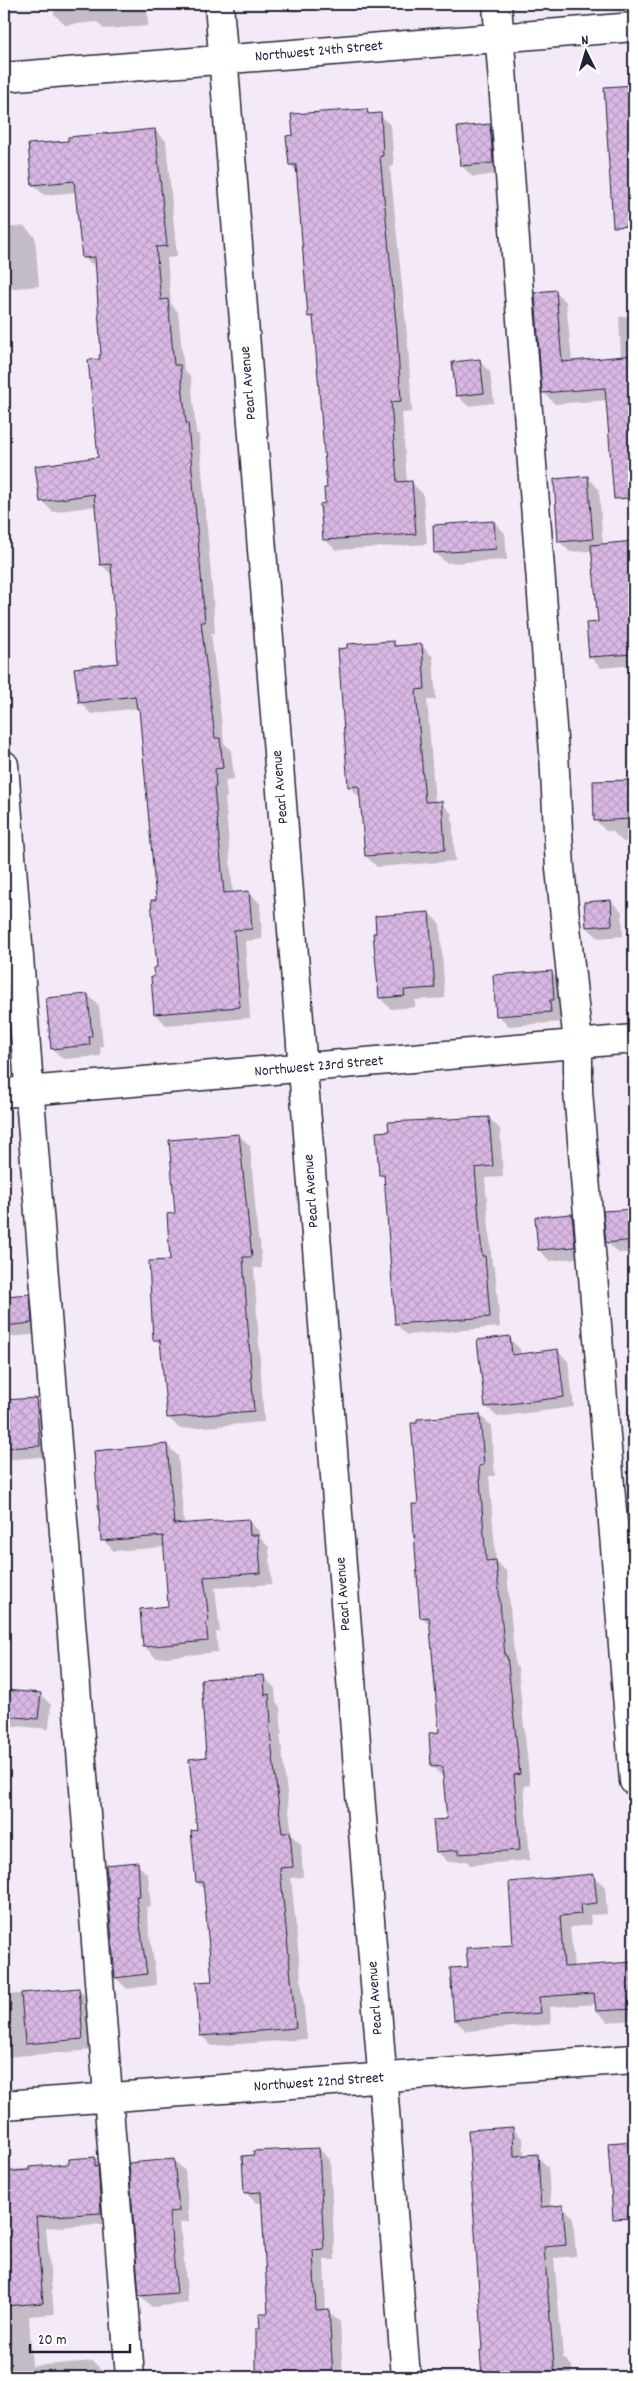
<svg xmlns="http://www.w3.org/2000/svg" width="638" height="2381" font-family="Dekko,sans-serif">
<style>
.shadow{fill:#0003}
.building{fill:url(#building-cross-hatch);stroke:#22223b}
.lines{fill:none;stroke-linecap:round;stroke-linejoin:round}
.minor-casing{stroke:#22223b;stroke-width:31}
.minor{stroke:#fff;stroke-width:28}
.labels{text-anchor:middle;dominant-baseline:central;stroke-width:5;stroke-linejoin:round;paint-order:stroke}
.street-label{font-size:15px;fill:#22223b;stroke:#fff}
</style>
<defs>
<pattern id="building-cross-hatch" width="8" height="8" patternUnits="userSpaceOnUse" patternTransform="scale(1.25)"><rect width="8" height="8" fill="#d9b8e3"/><path d="M0 0l8 8M0 8l8-8" fill="none" stroke="#ba9ec4"/></pattern>
</defs>
<rect width="100%" height="100%" fill="#f4eaf7"/>
<filter id="ink" filterUnits="userSpaceOnUse"><feTurbulence type="fractalNoise" baseFrequency=".02" numOctaves="2"/><feDisplacementMap in="SourceGraphic" scale="10" xChannelSelector="R" yChannelSelector="G"/><feConvolveMatrix kernelMatrix="1 2 1 2 8 2 1 2 1" color-interpolation-filters="sRGB"/></filter>
<g filter="url(#ink)">
<!-- shadow -->
<path class="shadow" d="M54,4H147L148,26L104,29L97,22L65,25L54,14Z
M284,4H366L292,12Z
M634,86V275L629,224L605,88Z
M367,111L372,115H380L391,126L394,166L390,167L408,345L412,412L402,413L407,483H412L423,494L427,544L336,550L324,539L328,489L315,322L309,316L298,173L290,164L294,136Z
M489,126L500,137L504,173L473,177L462,166Z
M155,130L166,141L177,257L167,258L171,304L178,312L184,370L191,377L196,433L199,435L213,599L215,633H211L224,743L231,750L234,779L225,780L227,797L225,798L233,894L248,892L260,903L262,939L245,941L250,1018L166,1025L155,1013V978L159,968L157,901L140,711L137,708L91,714L80,702L119,664L113,576L102,565L96,506L53,512L42,501L99,458L103,356L97,268L84,258L77,192L44,195L33,184L70,142Z
M24,226L35,237L39,286L4,289V228Z
M555,291L566,302L572,362L621,358L619,317L634,315V461L623,462L608,400L555,404L544,393Z
M479,361L490,372L494,403L468,406L457,395Z
M588,478L599,489L603,545L634,543V665L601,668L590,657L600,623L593,551L570,552L559,541Z
M494,522L505,533L507,560L446,563L435,552Z
M393,642L398,647L422,646L433,657L436,700H427L435,803H441L452,814L455,861L377,867L366,856L360,798L349,786Z
M634,781V841L623,842L612,831H606L595,820L594,783Z
M611,901L622,912L623,936L598,938L587,927L586,903Z
M429,913L440,924L445,998L415,1000V1007L391,1009L380,998Z
M4,940L12,948L15,984L4,986Z
M551,972L562,983V1022L509,1026L498,1015Z
M88,995L99,1006L103,1046L100,1047L101,1056L63,1059L52,1048Z
M489,1118L500,1129L503,1177L485,1178L492,1265L495,1268L500,1327L407,1335L396,1324L386,1180L381,1175Z
M239,1135L250,1146L258,1238L260,1241L262,1268H254L264,1422L180,1429L169,1418L162,1347L155,1339L171,1261L177,1215Z
M634,1210V1252L618,1253L607,1242L605,1213Z
M572,1215L583,1226L585,1257L550,1261L539,1250Z
M29,1295L40,1306L42,1334L8,1337L4,1333V1297Z
M509,1338L520,1349L521,1355L557,1350L568,1361L574,1407L497,1417L486,1406Z
M634,1344V1396L628,1390L627,1345Z
M36,1399L47,1410L50,1456L4,1460V1402Z
M480,1415L491,1426L495,1476H489L496,1561L507,1572L515,1665L518,1668L530,1785L524,1786L530,1860L470,1865L467,1861L448,1862L437,1851L448,1820L443,1777L432,1766L440,1733L431,1627L421,1617L419,1505Z
M167,1445L178,1456L184,1524L249,1521L260,1532V1538L269,1547L272,1584L215,1588L220,1632H216L218,1652L156,1658L145,1647L170,1607L165,1547L114,1551L103,1540Z
M264,1677L275,1688L276,1703L280,1707L282,1734H280L292,1836L301,1844L303,1877L291,1878L307,2039L212,2046L201,2035L213,1982L205,1890L197,1882L199,1831L207,1758Z
M4,1691L40,1694L51,1705L49,1729L5,1725Z
M137,1864L148,1875L151,1907H146L157,1985L127,1989L116,1978Z
M594,1876L605,1887L607,1914L590,1915L591,1925L570,1927L574,1968L632,1964L634,1966V2020L608,2022L597,2011V2004L550,2007L551,2024L466,2031L455,2020L451,1969L469,1968L514,1946Z
M79,1990L90,2001L94,2050L4,2057V1995Z
M512,2128L523,2139L524,2156H537L548,2167L551,2207L562,2206L573,2217L576,2256L554,2258L563,2357L572,2366V2377H483L481,2351H484Z
M319,2149L330,2160L335,2260H324L326,2311L340,2322L343,2377H256L257,2330L261,2329L270,2314L263,2203H256L245,2192Z
M94,2158L105,2170L112,2223L46,2228L54,2314L29,2316L32,2366L93,2361L104,2373L105,2377H4V2170L70,2166Z
M174,2160L185,2171L189,2222H180L188,2303L152,2307L141,2296Z"/>
<!-- building -->
<path class="building" d="M634,85V226L613,227L604,87Z
M367,109L368,114L381,113L383,156H380L397,333L401,401L391,402L397,482L412,481L416,534L323,540L320,504L325,503L324,488H327L313,316L308,317L296,165H289L286,136L293,135L291,114Z
M490,124L493,163L461,166L457,127Z
M155,129L167,246L156,247L161,300L168,299L174,365H180L186,423H188L202,587L205,622H201L215,738H220L223,768L215,769L216,787H214L224,893L249,891L252,929L234,930L240,1007L154,1014L151,977H154L153,968L157,967L151,900H156L139,709H137L135,696L79,703L74,668L118,663L111,564L100,565L94,494L40,502L35,466L98,457L88,360L100,359L99,355H101L95,257L82,258L74,181L32,185L28,144L68,141V137Z
M556,290L562,362L634,355V498L614,499L605,388L542,393L535,292Z
M480,359L484,393L456,396L452,362Z
M588,476L593,539L558,542L554,479Z
M494,521L496,549L434,553L433,525Z
M634,541V654L589,657L586,623L598,622L591,545Z
M394,641V646L422,644L425,689L416,690L425,802L442,801L445,850L365,856L359,786L348,787L338,649L347,648V644Z
M630,780L631,819L594,821L593,781Z
M611,900L612,925L586,927L584,902Z
M429,912L435,988L404,990L405,996L379,998L373,933H376L375,916Z
M552,971L554,1000H550L551,1012L496,1016L493,975Z
M88,994L92,1036H89L90,1045L51,1049L46,998Z
M489,1117L493,1166L475,1168L482,1256H485L490,1317L395,1324L384,1175H379L376,1132L389,1131L388,1122Z
M239,1134L252,1257H243L254,1411L167,1418L160,1340H153L149,1261L170,1260L167,1214L175,1213L169,1140Z
M634,1209V1240L606,1243L603,1211Z
M572,1214L575,1247L538,1250L535,1217Z
M30,1294L32,1323L4,1326V1296Z
M510,1336L512,1355L558,1349L564,1397L485,1407L477,1340Z
M36,1398L40,1446L4,1448V1400Z
M480,1414L484,1465L479,1466L486,1561L496,1560L505,1656H507L520,1774L514,1775L520,1850L458,1854V1850L436,1852L433,1820L447,1819L442,1766L431,1767L429,1733L439,1732L429,1617L420,1618L412,1504H418L411,1423H417V1419Z
M167,1444L174,1524L249,1519L250,1535H258L261,1573L204,1577L209,1621L206,1622L208,1641L143,1647L140,1609L168,1606L163,1536L101,1541L94,1451Z
M264,1675L265,1695L269,1694L271,1723L269,1724L282,1833L290,1832L293,1867L280,1868L296,2028L200,2036L196,1982L212,1981L203,1882H196L191,1831L197,1830L189,1759L206,1757L201,1679Z
M4,1690L41,1693L38,1719L4,1716Z
M138,1862L140,1896H136L147,1974L115,1978L106,1865Z
M594,1874L597,1903L580,1905L581,1914L560,1916L564,1967L632,1962L634,2009L596,2011L594,1993L539,1997L541,2013L454,2020L450,1968L468,1967L466,1948L513,1945L509,1882Z
M79,1988L83,2039L25,2044L21,1993Z
M513,2127L514,2156L538,2154L541,2207L563,2205L566,2245L544,2247L555,2377H482L480,2350H483L468,2130Z
M634,2141V2218L613,2219L608,2143Z
M319,2148L324,2249L313,2250L316,2310L329,2309L333,2377H256V2328H260L259,2313H268L261,2192L244,2193L242,2156L254,2155L253,2151Z
M95,2157V2166L98,2165L101,2213L36,2217L43,2303L4,2306V2172L29,2170V2167L69,2164V2159Z
M174,2159L179,2211L169,2212L177,2293L139,2296L129,2163Z"/>
<g class="lines">
<defs>
<path id="minor" d="M219,4L406,2377
M497,4L554,753L560,868L578,1044V1091L634,1781
M4,77L634,27
M4,765L130,2377
M4,1093L634,1039
M4,2105L634,2059"/>
</defs>
<!-- minor casing -->
<use href="#minor" class="minor-casing"/>
<!-- minor -->
<use href="#minor" class="minor"/>
</g>
</g>
<g class="labels">
<!-- street labels -->
<g class="street-label">
<text transform="translate(319 52) rotate(-5)">Northwest 24th Street</text>
<text transform="translate(249 383) rotate(-95)">Pearl Avenue</text>
<text transform="translate(281 787) rotate(-95)">Pearl Avenue</text>
<text transform="translate(319 1067) rotate(-5)">Northwest 23rd Street</text>
<text transform="translate(312 1191) rotate(-94)">Pearl Avenue</text>
<text transform="translate(344 1594) rotate(-94)">Pearl Avenue</text>
<text transform="translate(376 1998) rotate(-94)">Pearl Avenue</text>
<text transform="translate(319 2083) rotate(-4)">Northwest 22nd Street</text>
</g>
</g>
<!-- margin -->
<rect width="638" height="2381" fill="none" stroke="#fff" stroke-width="20"/>
<rect x="10" y="10" width="618" height="2361" fill="none" stroke="#22223b" stroke-width="2" filter="url(#ink)"/>
<!-- north arrow -->
<g transform="translate(586 52) rotate(355)" stroke="#ffffff" stroke-width="4" paint-order="stroke">
<path d="M0-4L9 19L0 12L-9 19Z" fill="#22223b"/>
<text y="-8" font-size="14" font-weight="bold" text-anchor="middle" fill="#22223b">N</text>
</g>
<!-- scale -->
<path d="M30 2344v8h100v-8" fill="none" stroke="#22223b" stroke-width="2.5"/>
<text x="38" y="2344" font-size="15" fill="#22223b" stroke="#ffffff" stroke-width="4" paint-order="stroke">20 m</text>
</svg>
